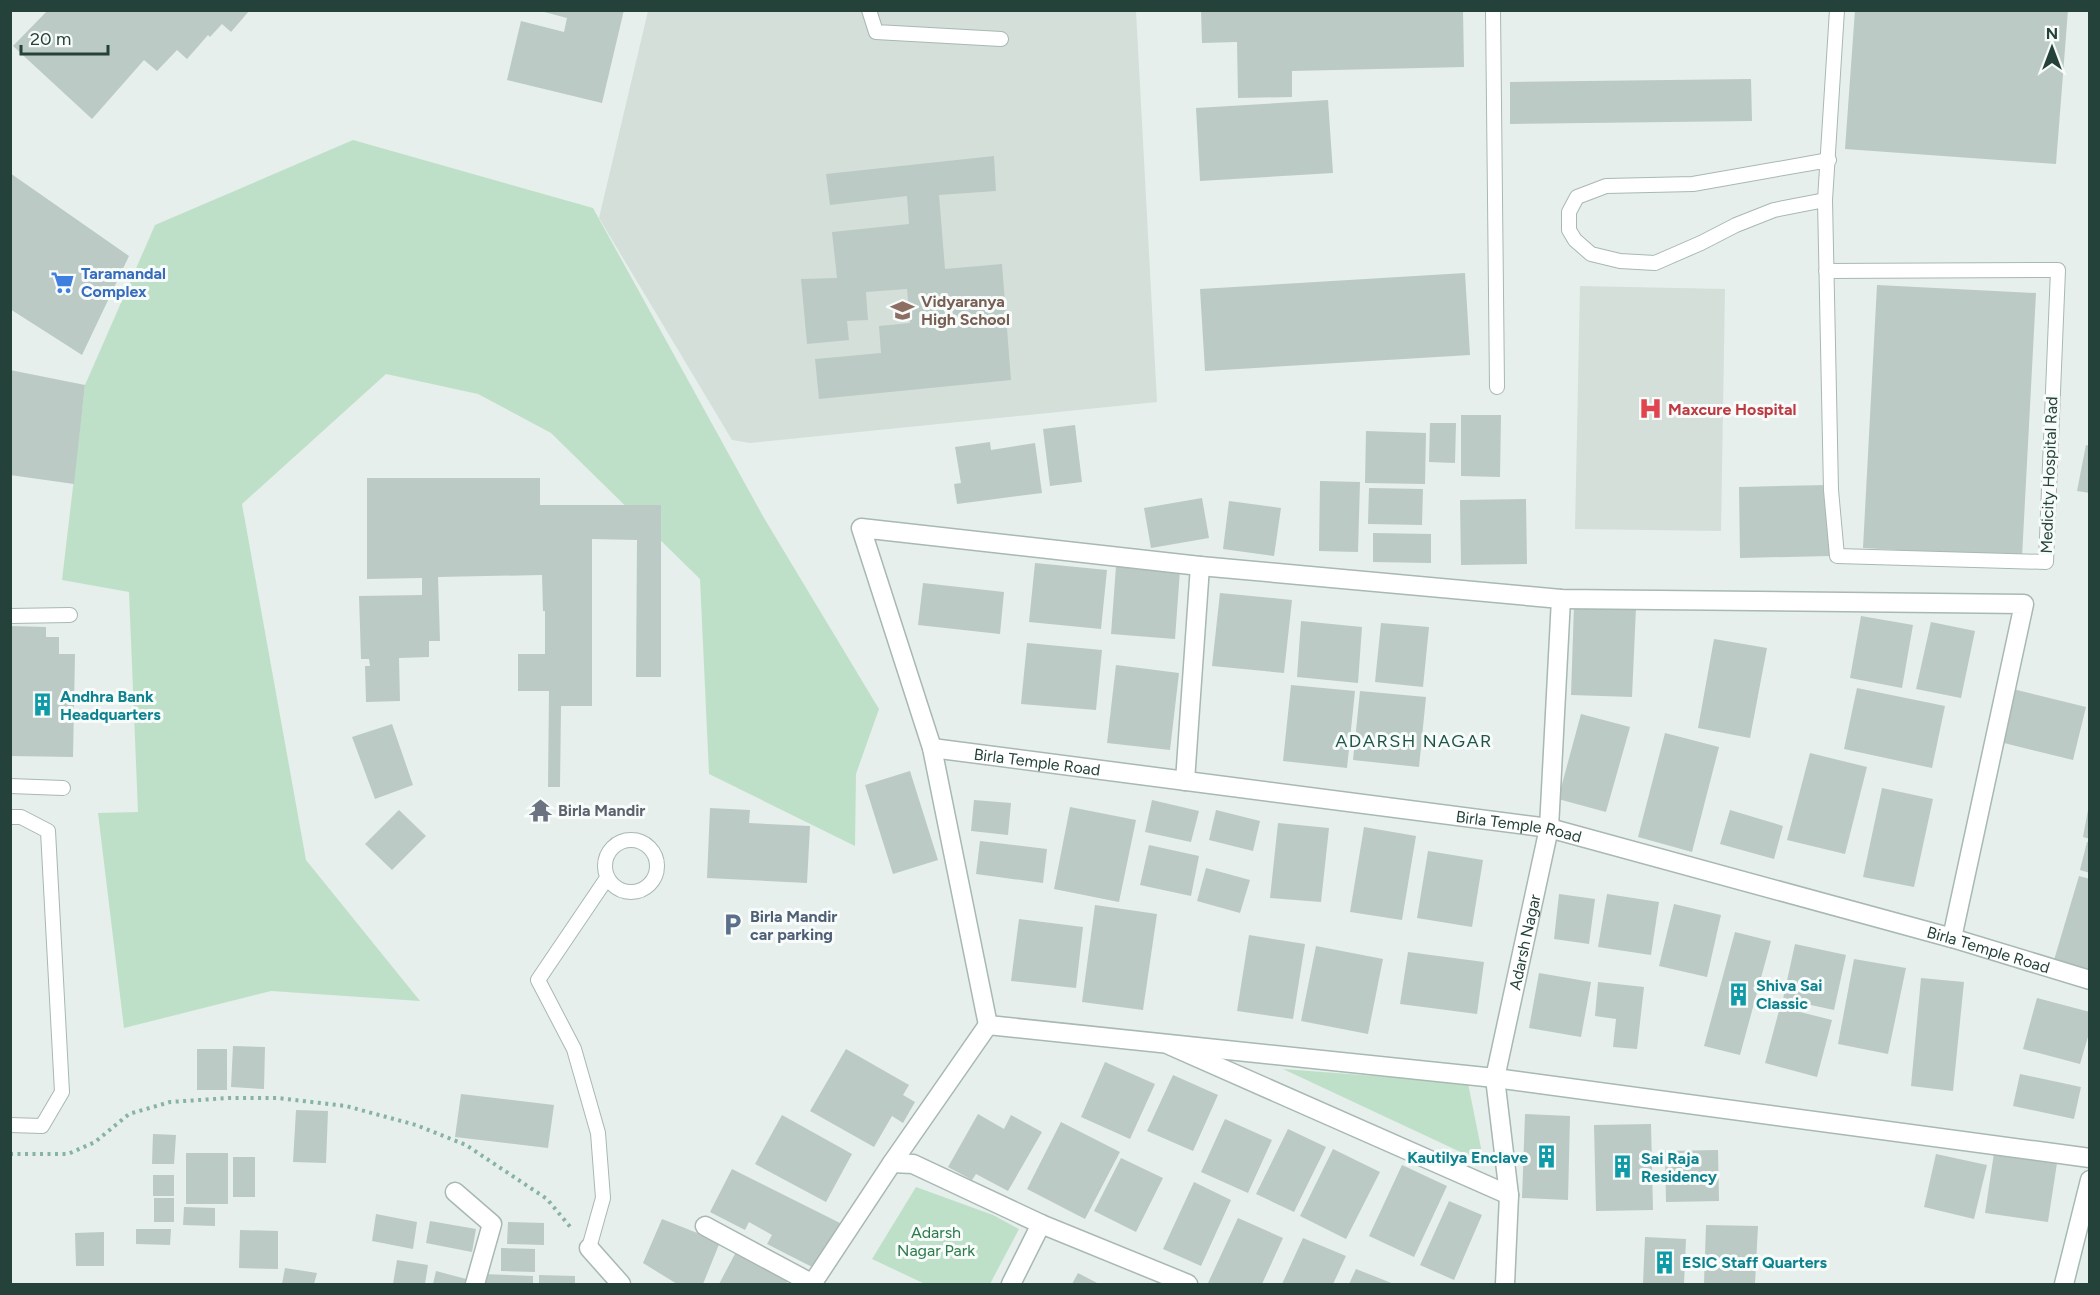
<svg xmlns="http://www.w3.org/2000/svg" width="2100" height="1295" font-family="Figtree,sans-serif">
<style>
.built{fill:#d4dfda}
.green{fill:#bfe0c8}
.building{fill:#bbcac4}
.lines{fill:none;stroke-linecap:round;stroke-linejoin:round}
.service-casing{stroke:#a8b8b2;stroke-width:16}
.minor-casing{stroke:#a8b8b2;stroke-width:21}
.tertiary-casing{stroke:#a8b8b2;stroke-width:21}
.secondary-casing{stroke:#a4bbb3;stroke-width:21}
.path{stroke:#86b3a5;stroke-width:4;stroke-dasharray:3 4.5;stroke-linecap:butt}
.service{stroke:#fff;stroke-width:14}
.minor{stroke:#fff;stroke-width:18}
.tertiary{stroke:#fff;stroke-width:18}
.secondary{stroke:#fff;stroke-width:18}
.labels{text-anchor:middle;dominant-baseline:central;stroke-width:6;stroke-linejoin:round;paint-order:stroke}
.shop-label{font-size:16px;font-weight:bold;fill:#366cbe;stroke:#f7fbf9;text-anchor:start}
.education-label{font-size:16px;font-weight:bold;fill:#785e54;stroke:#f7fbf9;text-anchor:start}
.health-label{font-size:16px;font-weight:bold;fill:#be3a42;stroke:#f7fbf9;text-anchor:start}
.street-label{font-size:16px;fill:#24423a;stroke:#f7fbf9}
.culture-label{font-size:16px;font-weight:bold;fill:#0d838f;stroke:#f7fbf9;text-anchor:start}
.worship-label{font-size:16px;font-weight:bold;fill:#5b616d;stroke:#f7fbf9;text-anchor:start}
.service-label{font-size:16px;font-weight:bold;fill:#4e5e75;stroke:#f7fbf9;text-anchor:start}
.park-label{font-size:16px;fill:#2d7a4b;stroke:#f7fbf9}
.neighbourhood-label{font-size:18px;letter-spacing:1.5px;fill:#1f5548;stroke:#f7fbf9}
</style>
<rect width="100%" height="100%" fill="#e6efeb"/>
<!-- built -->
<path class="built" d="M648,11H1136L1157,402L750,443L732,440L599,218Z
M1580,286L1725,289L1721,531L1575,529Z"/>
<!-- green -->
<path class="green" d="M353,140L593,208L764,518L879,709L856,774L855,846L709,774L700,579L551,433L478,394L386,374L242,504L306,860L420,1001L271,991L124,1028L98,813L138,812L129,592L62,580L85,385L155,225Z
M1283,1069L1468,1083L1484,1163Z
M916,1187L993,1215L1019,1229L990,1284H925L872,1259Z"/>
<!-- building -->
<path class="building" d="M48,10H250L231,32L222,24L210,37L208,35L187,59L177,50L157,71L144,60L92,119L13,46Z
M537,10H624L602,103L507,80L521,21L564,32L567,18Z
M1201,10H1463L1464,67L1292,71V97L1238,98L1237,42L1202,43Z
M1855,10H2068L2056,164L1845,149Z
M1751,79L1752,121L1510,124V82Z
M1328,100L1333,173L1200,181L1196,108Z
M994,156L996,191L939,195L945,269L1002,264L1011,380L819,399L815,359L881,353L879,326L910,323L907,289L866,292L868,320L847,321L849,340L807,344L801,279L837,278L832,232L909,224L907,196L830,205L826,174Z
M10,173L129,256L82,355L10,309Z
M1465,273L1470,355L1205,371L1200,289Z
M1877,285L2036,293L2022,557L1863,548Z
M10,370L85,385L74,484L10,475Z
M1461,415H1501L1500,477L1461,476Z
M1430,423H1456L1455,463L1429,462Z
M1075,425L1082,482L1050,486L1043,429Z
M1366,431L1426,433L1425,484L1365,483Z
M990,442L991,450L1035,443L1042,493L957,504L954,484L961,483L955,447Z
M2086,445L2090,446V493L2077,491Z
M367,478H540V505H661V677H636L637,540L592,539V706H561L560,787H548L549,691H518V654H545V611H543L542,575L438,577L440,641H429V657L399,658L400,701L366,702L365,666H370L369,659H361L359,596L422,595V578L367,579Z
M1320,481L1360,482L1358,552L1319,551Z
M1828,485L1830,556L1740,558L1739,487Z
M1369,488L1423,489L1422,525L1368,524Z
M1202,498L1209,538L1151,548L1144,508Z
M1526,499L1527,564L1461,565L1460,500Z
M1229,501L1281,508L1274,556L1223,549Z
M1373,533L1431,534V563L1373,562Z
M1035,563L1107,570L1101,629L1029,622Z
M1116,566L1180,570L1175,639L1111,634Z
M923,583L1004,592L1000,634L918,625Z
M1220,593L1292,600L1284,673L1212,666Z
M1574,605L1636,607L1632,697L1571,695Z
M1861,616L1913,625L1902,688L1850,678Z
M1301,621L1362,627L1358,683L1297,677Z
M1931,622L1975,631L1961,698L1916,689Z
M1381,623L1429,627L1423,687L1375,682Z
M10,626L46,627V637H59V654H75L73,757L10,756Z
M1714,639L1767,648L1750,738L1698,728Z
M1027,643L1102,650L1096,710L1021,704Z
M1116,665L1179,673L1170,750L1107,743Z
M1291,685L1355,691L1347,768L1283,761Z
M1857,688L1945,706L1932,768L1844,749Z
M2013,689L2086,707L2073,760L2000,742Z
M1360,691L1426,697L1419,767L1353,760Z
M1581,714L1630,727L1606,812L1558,799Z
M392,724L413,785L375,799L352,737Z
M1665,733L1719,747L1692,852L1638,837Z
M1810,753L1867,767L1845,854L1787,840Z
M910,771L938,860L893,874L865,785Z
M1882,788L1933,799L1914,887L1863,877Z
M974,800L1011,803L1008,835L971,831Z
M1152,800L1199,811L1191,842L1145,832Z
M1070,807L1136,820L1119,902L1054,889Z
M710,808L750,810L749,823L810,826L807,883L707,878Z
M399,810L426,836L392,870L365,844Z
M1216,810L1260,821L1253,851L1209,840Z
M1730,810L1783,826L1774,859L1720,844Z
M2088,810H2090V839L2083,837Z
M1278,823L1329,828L1321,902L1270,898Z
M1364,827L1416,836L1402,920L1350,912Z
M980,841L1047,849L1043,883L976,874Z
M2087,842H2090V873L2080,870Z
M1149,845L1199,856L1191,896L1140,885Z
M1428,851L1483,860L1472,927L1417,918Z
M1206,868L1250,880L1240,913L1197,901Z
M2079,876L2090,879V970L2054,960Z
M1559,894L1595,899L1589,944L1554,939Z
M1607,894L1659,902L1651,955L1598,947Z
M1674,904L1721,915L1707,977L1659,966Z
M1095,905L1157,914L1143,1010L1082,1002Z
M1019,919L1083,927L1076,988L1011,981Z
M1735,932L1771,941L1740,1055L1704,1046Z
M1249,935L1305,944L1293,1019L1237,1011Z
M1795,944L1846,955L1834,1010L1783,999Z
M1316,946L1383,959L1368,1034L1301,1021Z
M1408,952L1484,962L1477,1014L1400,1004Z
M1854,959L1906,968L1888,1054L1838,1044Z
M1539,973L1591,982L1581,1037L1529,1028Z
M1921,978L1964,982L1953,1091L1911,1086Z
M1598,982L1644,987L1637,1049L1613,1047L1616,1019L1595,1016Z
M2037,998L2090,1012V1030L2080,1064L2023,1049Z
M1780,1007L1832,1020L1817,1077L1765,1063Z
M233,1046L265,1047L264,1089L231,1087Z
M197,1049H227V1090H197Z
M846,1049L909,1085L903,1095L915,1102L903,1123L892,1116L874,1147L810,1111Z
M1105,1062L1155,1084L1130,1139L1081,1117Z
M2020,1074L2081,1087L2074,1119L2013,1106Z
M1173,1075L1218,1095L1193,1151L1147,1131Z
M461,1094L554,1105L548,1148L455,1137Z
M296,1110L328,1111L326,1163L293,1162Z
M978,1114L1004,1129L1011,1115L1042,1132L1008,1191L976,1174L972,1180L948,1167Z
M1525,1114L1570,1116L1568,1200L1522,1198Z
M782,1115L852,1154L826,1202L755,1164Z
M1225,1119L1272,1140L1248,1193L1201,1172Z
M1061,1122L1120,1152L1085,1219L1027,1189Z
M1651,1124L1653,1210L1596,1211L1594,1125Z
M1288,1129L1326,1147L1294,1212L1256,1194Z
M153,1134L176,1135L174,1164H152Z
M1333,1149L1380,1172L1346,1239L1300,1216Z
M1718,1150L1719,1201L1666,1202L1665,1151Z
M186,1153H228V1204H186Z
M1994,1153L2057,1163L2048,1222L1985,1213Z
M1936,1154L1987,1165L1974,1219L1924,1207Z
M233,1157H255V1197H233Z
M1121,1158L1163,1178L1136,1232L1094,1211Z
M1402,1165L1447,1186L1414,1257L1369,1236Z
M732,1169L840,1223L816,1269L767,1244L772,1235L749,1222L745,1230L710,1212Z
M153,1175H174V1196H153Z
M1194,1182L1231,1200L1201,1266L1163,1249Z
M154,1198H174V1222H154Z
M1449,1201L1482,1215L1454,1280L1420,1265Z
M184,1207L215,1208V1226L183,1225Z
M376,1214L417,1222L413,1249L372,1241Z
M1238,1218L1283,1238L1262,1284H1212L1208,1283Z
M662,1219L720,1242L703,1284H677L643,1263Z
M430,1221L476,1229L472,1252L426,1243Z
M508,1222L544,1223V1245L507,1244Z
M1706,1225L1758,1226L1755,1284H1704Z
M136,1229H171L170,1245L136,1244Z
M240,1230L278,1231V1269L239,1268Z
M104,1232V1266H76L75,1233Z
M1645,1237L1686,1239L1684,1284H1643Z
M1303,1238L1346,1256L1333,1284H1282Z
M501,1248L535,1249V1272L501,1271Z
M736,1252L789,1279L786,1284H719Z
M397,1260L428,1265L425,1284H393Z
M285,1268L317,1273L314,1284H282Z
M1356,1269L1394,1284H1349Z
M436,1271L470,1280L469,1284H433Z
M1078,1273L1099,1284H1072Z
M482,1274L533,1276V1284H482Z
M539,1275L575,1276V1284H539Z"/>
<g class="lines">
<defs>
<path id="service" d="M869,10L876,32L1001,39
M1493,10L1497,387
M1825,200L1774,210L1736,225L1701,243L1655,263L1620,261L1591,254L1575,240L1569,230V212L1577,197L1606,186L1693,184L1829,160
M1826,271L2058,270L2046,562L1837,556L1831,490L1825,200L1837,10
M10,616L70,615
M10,786L63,788
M10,817H21L48,831L62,1092L42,1126L10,1125
M605 866a26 26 0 1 1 52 0a26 26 0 1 1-52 0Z
M589,1248L603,1198L598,1133L574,1049L538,980L607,878"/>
<g id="minor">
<path id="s1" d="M932,748L1549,828L1952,938L2090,980"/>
<path d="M1185,781L1200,566"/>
<path d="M988,1025L932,748L861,528L1200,566L1561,599L2024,604L1952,938"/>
<path d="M1169,1045L1509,1195"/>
<path d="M892,1163L913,1164L1041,1224L1188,1284"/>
<path d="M455,1192L492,1224L475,1284"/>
<path d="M705,1226L813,1284"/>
<path d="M589,1248L621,1284"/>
<path d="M1011,1284L1041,1224"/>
<path id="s2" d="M1505,1284L1509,1195L1495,1078L1549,828L1561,599"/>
</g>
<path id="tertiary" d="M812,1284L892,1163L988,1025L1495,1078L2090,1158"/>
<path id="secondary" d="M2064,1284L2090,1180"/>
</defs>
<!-- service casing -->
<use href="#service" class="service-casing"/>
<!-- minor casing -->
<use href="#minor" class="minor-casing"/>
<!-- tertiary casing -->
<use href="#tertiary" class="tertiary-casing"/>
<!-- secondary casing -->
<use href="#secondary" class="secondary-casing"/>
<!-- path -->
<path class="path" d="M10,1154H68L95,1142L129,1114L170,1102L229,1098H278L346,1106L416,1125L466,1145L547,1199L572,1229"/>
<!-- service -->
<use href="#service" class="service"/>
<!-- minor -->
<use href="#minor" class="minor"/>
<!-- tertiary -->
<use href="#tertiary" class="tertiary"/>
<!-- secondary -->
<use href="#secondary" class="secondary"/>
</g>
<!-- icons -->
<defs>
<symbol id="supermarket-bare" viewBox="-9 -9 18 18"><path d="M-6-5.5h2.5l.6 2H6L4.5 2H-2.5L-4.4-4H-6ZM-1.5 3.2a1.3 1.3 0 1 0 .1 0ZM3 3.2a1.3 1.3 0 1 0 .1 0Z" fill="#3f7fe0" stroke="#f7fbf9" stroke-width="2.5" paint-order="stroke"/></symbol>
<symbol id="school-bare" viewBox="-9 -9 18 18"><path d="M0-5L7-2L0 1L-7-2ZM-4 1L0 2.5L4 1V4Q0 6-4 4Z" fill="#8d6e63" stroke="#f7fbf9" stroke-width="2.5" paint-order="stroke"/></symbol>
<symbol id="hospital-bare" viewBox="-9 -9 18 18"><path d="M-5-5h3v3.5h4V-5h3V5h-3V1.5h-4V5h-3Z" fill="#e0444e" stroke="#f7fbf9" stroke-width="2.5" paint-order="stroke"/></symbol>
<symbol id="building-bare" viewBox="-9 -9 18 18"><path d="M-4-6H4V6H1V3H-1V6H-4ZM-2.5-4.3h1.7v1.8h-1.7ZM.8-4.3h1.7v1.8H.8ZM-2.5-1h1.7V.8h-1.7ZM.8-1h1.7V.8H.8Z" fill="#0f9aa8" stroke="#f7fbf9" stroke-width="2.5" paint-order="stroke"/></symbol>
<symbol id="temple-bare" viewBox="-9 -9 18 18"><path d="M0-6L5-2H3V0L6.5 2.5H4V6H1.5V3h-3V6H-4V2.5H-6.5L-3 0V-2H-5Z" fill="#6b7280" stroke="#f7fbf9" stroke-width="2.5" paint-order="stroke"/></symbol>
<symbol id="parking-bare" viewBox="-9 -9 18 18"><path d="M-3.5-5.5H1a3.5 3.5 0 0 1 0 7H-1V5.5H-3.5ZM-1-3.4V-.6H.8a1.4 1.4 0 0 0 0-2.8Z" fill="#5c6f8a" stroke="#f7fbf9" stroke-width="2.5" paint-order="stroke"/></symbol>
</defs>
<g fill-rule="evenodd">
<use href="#supermarket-bare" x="46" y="266" width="33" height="33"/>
<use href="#school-bare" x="886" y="294" width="33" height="33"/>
<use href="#hospital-bare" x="1634" y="392" width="33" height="33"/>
<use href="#building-bare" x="26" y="688" width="33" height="33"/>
<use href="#temple-bare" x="524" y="794" width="33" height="33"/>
<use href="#parking-bare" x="716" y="908" width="33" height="33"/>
<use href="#building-bare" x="1722" y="978" width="33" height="33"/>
<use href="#building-bare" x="1530" y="1140" width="33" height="33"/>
<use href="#building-bare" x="1606" y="1150" width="33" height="33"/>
<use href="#building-bare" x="1648" y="1246" width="33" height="33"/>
</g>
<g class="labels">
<!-- shop labels -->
<g class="shop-label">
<text x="81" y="273">Taramandal<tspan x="81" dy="18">Complex</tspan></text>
</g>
<!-- education labels -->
<g class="education-label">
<text x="921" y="301">Vidyaranya<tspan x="921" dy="18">High School</tspan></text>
</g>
<!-- health labels -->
<g class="health-label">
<text x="1668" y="409">Maxcure Hospital</text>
</g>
<!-- street labels -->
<g class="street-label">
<text transform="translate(2049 475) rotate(-88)">Medicity Hospital Rad</text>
<text stroke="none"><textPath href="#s1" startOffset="106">Birla Temple Road</textPath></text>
<text stroke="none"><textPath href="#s1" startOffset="592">Birla Temple Road</textPath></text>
<text stroke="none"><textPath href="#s2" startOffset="346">Adarsh Nagar</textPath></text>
<text stroke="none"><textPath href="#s1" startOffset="1078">Birla Temple Road</textPath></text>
</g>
<!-- culture labels -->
<g class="culture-label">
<text x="60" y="696">Andhra Bank<tspan x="60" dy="18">Headquarters</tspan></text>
<text x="1756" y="985">Shiva Sai<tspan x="1756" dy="18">Classic</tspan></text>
<text x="1528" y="1157" text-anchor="end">Kautilya Enclave</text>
<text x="1641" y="1158">Sai Raja<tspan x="1641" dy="18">Residency</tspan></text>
<text x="1682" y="1262">ESIC Staff Quarters</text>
</g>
<!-- worship labels -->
<g class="worship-label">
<text x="558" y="810">Birla Mandir</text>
</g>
<!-- service labels -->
<g class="service-label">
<text x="750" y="916">Birla Mandir<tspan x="750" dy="18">car parking</tspan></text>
</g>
<!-- park labels -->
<g class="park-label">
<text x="936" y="1232">Adarsh<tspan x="936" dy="18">Nagar Park</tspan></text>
</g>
<!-- neighbourhood labels -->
<g class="neighbourhood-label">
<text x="1414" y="741">ADARSH NAGAR</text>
</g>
</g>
<!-- border -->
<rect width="2100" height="1295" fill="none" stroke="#24423a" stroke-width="24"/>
<!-- north arrow -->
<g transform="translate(2052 48)" stroke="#f7fbf9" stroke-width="4.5" paint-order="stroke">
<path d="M0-4.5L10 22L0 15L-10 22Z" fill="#24423a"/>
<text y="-9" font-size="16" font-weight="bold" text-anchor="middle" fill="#24423a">N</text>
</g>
<!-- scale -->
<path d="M21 45v9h87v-9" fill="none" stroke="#24423a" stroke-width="3"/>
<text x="30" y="45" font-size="18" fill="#24423a" stroke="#f7fbf9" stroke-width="4.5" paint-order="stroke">20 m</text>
</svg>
